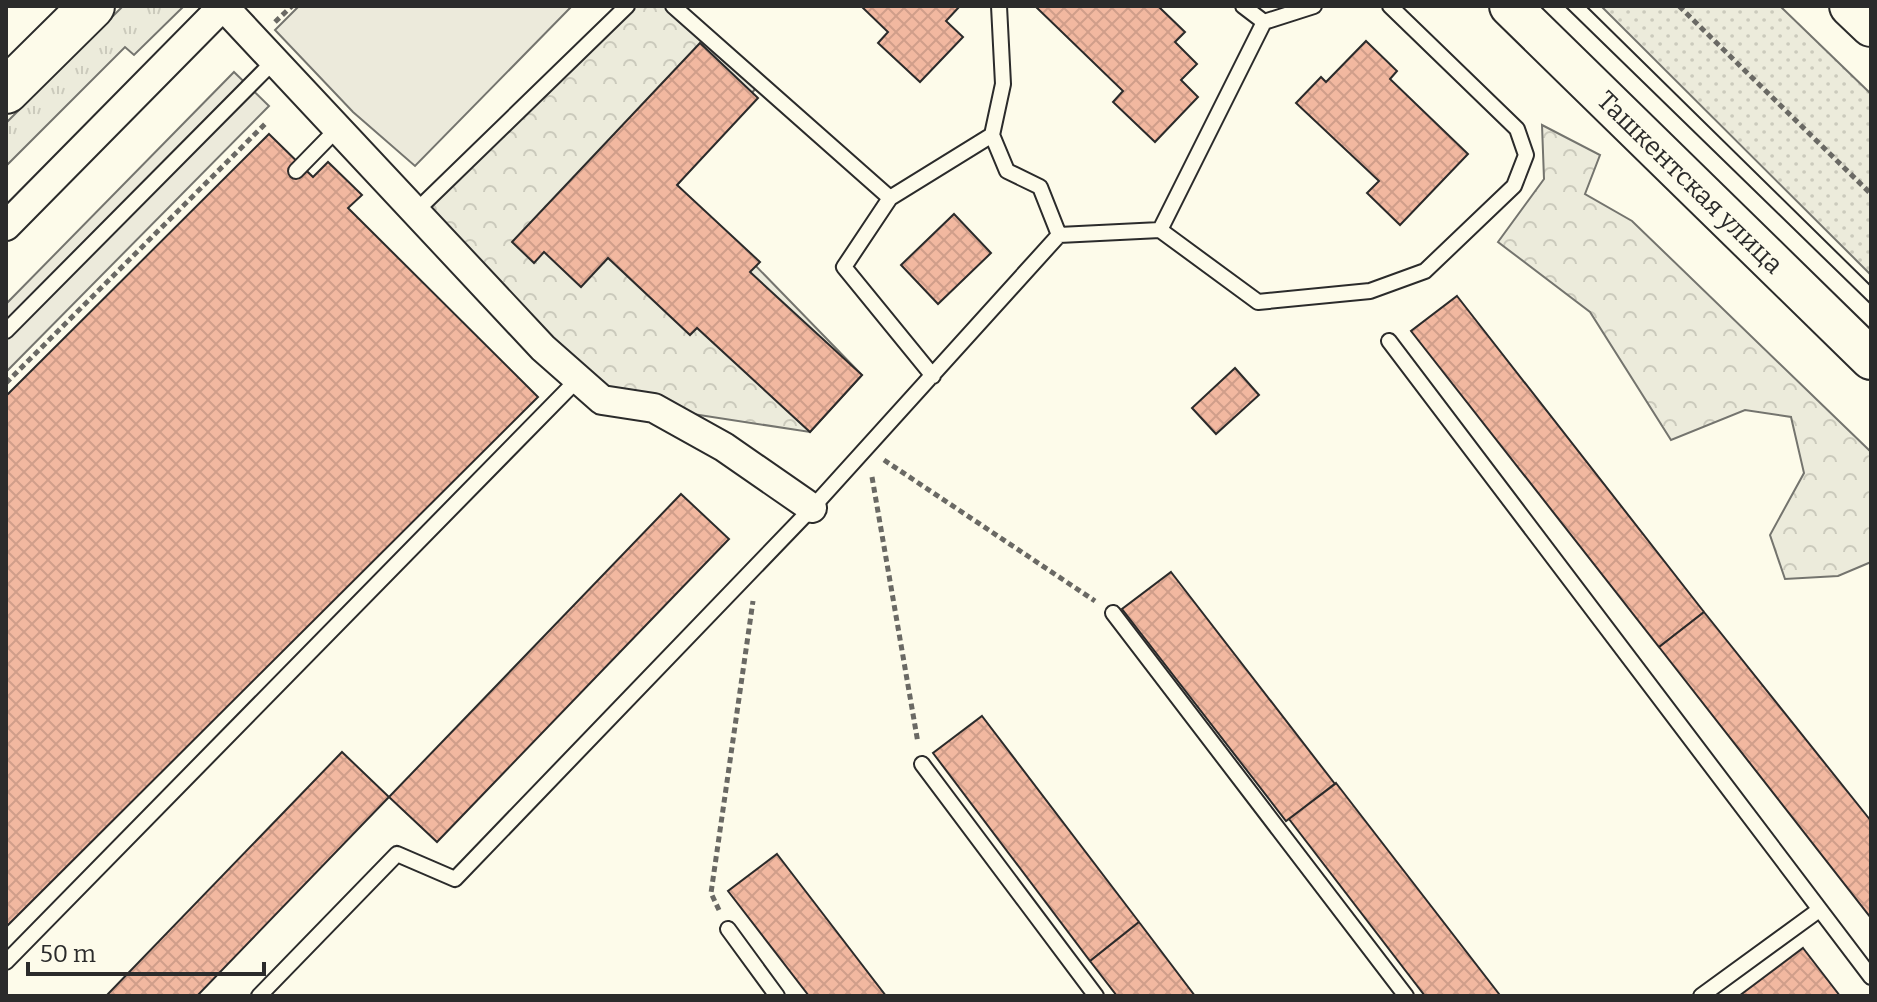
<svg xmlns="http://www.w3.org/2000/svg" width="1877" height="1002" font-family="Bitter,serif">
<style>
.grass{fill:url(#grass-tufts);stroke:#74746e;stroke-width:2}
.forest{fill:url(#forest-crowns);stroke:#74746e;stroke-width:2}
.park{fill:url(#park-dots);stroke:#74746e;stroke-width:2}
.parking{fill:#eceadb;stroke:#74746e;stroke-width:2}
.building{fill:url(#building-cross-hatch);stroke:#2b2b2b;stroke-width:2}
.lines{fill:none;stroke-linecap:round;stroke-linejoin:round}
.service-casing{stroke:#2b2b2b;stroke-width:18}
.minor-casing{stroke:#2b2b2b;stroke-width:32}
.secondary-casing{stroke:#2b2b2b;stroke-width:44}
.primary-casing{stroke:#2b2b2b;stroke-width:48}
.path{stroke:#6a6964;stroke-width:5;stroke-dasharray:6 4;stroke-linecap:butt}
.service{stroke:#fdfbea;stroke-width:14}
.minor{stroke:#fdfbea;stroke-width:28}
.secondary{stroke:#fdfbea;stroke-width:40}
.primary{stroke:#fdfbea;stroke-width:44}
.tram{stroke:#2b2b2b;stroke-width:2}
.labels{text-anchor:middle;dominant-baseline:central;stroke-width:6;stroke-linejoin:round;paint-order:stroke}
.street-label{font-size:26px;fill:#2b2b2b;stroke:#fdfbea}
</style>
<defs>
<pattern id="grass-tufts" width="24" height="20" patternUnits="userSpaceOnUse" patternTransform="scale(2)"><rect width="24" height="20" fill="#ecebdb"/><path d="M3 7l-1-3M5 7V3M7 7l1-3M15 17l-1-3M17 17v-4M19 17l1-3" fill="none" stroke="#cbcabc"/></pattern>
<pattern id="forest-crowns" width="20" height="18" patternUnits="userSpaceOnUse" patternTransform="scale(2)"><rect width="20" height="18" fill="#ecebdb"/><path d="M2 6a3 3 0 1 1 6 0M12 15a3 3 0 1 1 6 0" fill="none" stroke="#cbcabc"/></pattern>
<pattern id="park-dots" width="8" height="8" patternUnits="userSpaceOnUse" patternTransform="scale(2)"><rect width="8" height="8" fill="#ecebdb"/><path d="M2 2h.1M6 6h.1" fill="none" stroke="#cbcabc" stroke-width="1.8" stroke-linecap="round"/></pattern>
<pattern id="building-cross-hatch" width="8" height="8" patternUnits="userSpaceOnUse" patternTransform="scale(2)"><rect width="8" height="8" fill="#f2b8a0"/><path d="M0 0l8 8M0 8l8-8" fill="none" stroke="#d09e8a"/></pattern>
</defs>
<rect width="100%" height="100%" fill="#fdfbea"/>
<!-- grass -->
<path class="grass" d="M123,6H184L134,55L125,47L6,166V123Z"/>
<!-- forest -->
<path class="forest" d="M627,6H673L760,83L677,185L862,375L810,432L654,408L578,379L415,212Z
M1542,125L1600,155L1585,194L1632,221L1871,452V562L1838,576L1785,579L1770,535L1804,473L1791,417L1745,410L1671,440L1590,312L1498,242L1544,179Z"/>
<!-- park -->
<path class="park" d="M1601,6H1780L1871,94V275Z"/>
<!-- parking -->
<path class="parking" d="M299,6H572L415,166L353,112L275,30Z
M234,72L269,106L6,372V304Z"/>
<!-- building -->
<path class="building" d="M861,6H960L946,21L963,37L920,82L878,43L888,32Z
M1035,6H1158L1185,32L1175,42L1197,64L1181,80L1198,97L1155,142L1113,102L1123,91Z
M1366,41L1397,71L1390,79L1468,154L1400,225L1367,193L1379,181L1296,103L1321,77L1326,82Z
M700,43L758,98L677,185L760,262L750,272L862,375L810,432L697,328L690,335L608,258L581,287L544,252L534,263L512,242Z
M269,134L313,177L328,162L362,195L348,208L538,397L6,927V396Z
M954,214L991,253L938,304L901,265Z
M1457,296L1704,612L1659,647L1411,331Z
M1235,368L1259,395L1216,434L1192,408Z
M681,494L729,539L437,842L389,797Z
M1171,572L1335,784L1286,821L1122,609Z
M1704,612L1871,821V918L1659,647Z
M982,716L1139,922L1090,961L933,753Z
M342,752L389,797L197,996H106Z
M1336,783L1499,994L1496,996H1425L1289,819Z
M777,854L886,996H809L728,891Z
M1139,922L1195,996H1117L1090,961Z
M1803,948L1840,996H1739Z"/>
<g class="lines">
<defs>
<path id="service" d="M673,6L890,198
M1243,6L1264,22
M992,135L1003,84L999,6
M296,171L337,129
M415,212L627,6
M1160,230L1258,302L1370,291L1425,271L1514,186L1526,155L1517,129L1390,6
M6,331L273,62
M1389,341L1871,977
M933,376L844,267L890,198L992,135L1007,171L1040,187L1059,235
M1113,613L1406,996
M922,764L1096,996
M728,929L777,996
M6,962L578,379
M259,996L397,854L455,879L812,508L1059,235L1160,230L1264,22L1314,6
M1701,996L1819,910"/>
<path id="minor" d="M223,6L543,348L602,400L654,408L724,447L812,508
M6,226L223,6"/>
<g id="secondary">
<path id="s1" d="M1510,6L1871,359"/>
<path d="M1850,6L1871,26"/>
</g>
<path id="primary" d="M6,91L92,6"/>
</defs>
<!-- service casing -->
<use href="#service" class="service-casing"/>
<!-- minor casing -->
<use href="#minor" class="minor-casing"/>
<!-- secondary casing -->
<use href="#secondary" class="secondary-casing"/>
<!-- primary casing -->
<use href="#primary" class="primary-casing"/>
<!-- path -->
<path class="path" d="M1679,6L1871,194
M275,22L292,6
M6,383L266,123
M884,460L1095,601
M872,477L918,743
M719,910L711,893L753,601"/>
<!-- service -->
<use href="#service" class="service"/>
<!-- minor -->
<use href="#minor" class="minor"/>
<!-- secondary -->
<use href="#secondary" class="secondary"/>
<!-- primary -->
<use href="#primary" class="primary"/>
<!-- tram -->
<path class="tram" d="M1565,6L1871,304
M1586,6L1871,286"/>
</g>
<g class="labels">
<!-- street labels -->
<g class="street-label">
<text stroke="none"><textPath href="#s1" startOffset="252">Ташкентская улица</textPath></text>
</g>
</g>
<!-- border -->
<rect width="1877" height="1002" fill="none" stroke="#2b2b2b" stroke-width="16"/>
<!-- scale -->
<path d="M28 962v12h236v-12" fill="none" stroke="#2b2b2b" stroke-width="4"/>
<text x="40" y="962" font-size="24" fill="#2b2b2b" stroke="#fdfbea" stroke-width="6" paint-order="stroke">50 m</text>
</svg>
